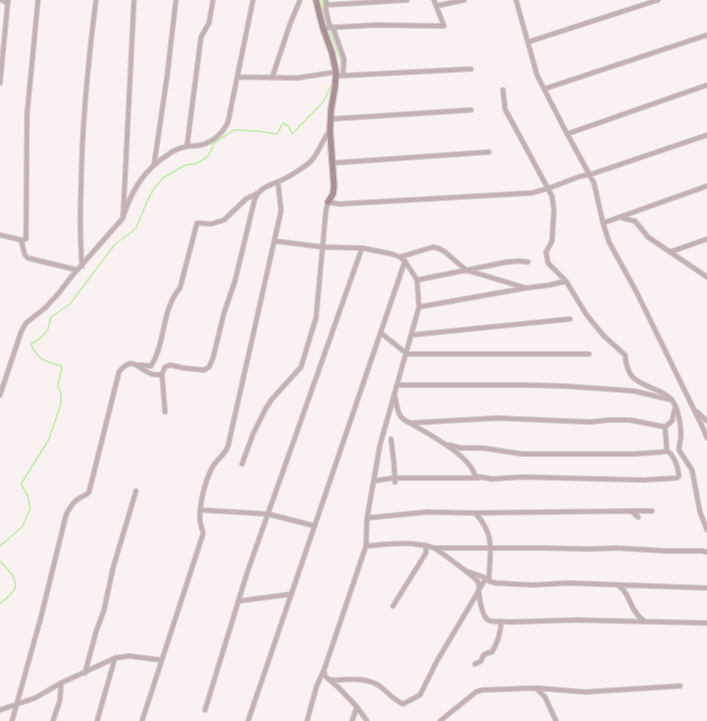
<svg xmlns="http://www.w3.org/2000/svg" width="707" height="721" font-family="'PT Sans Narrow',sans-serif">
<style>
.lines{fill:none;stroke-linecap:round;stroke-linejoin:round}
.stream{stroke:#beeda3;stroke-width:1.5}
.street-casing{stroke:#d5cccd;stroke-width:6}
.secondary-casing{stroke:#d5cccd;stroke-width:8}
.street{stroke:#c3b1b3;stroke-width:4}
.secondary{stroke:#aa9193;stroke-width:5.5}
</style>
<rect width="100%" height="100%" fill="#f9f1f2"/>
<g class="lines">
<!-- stream -->
<path class="stream" d="M322,0L324,17L341,60V73
M0,546L22,527L30,509L28,496L21,484L48,441L61,404V394L58,386L62,366C47,362 37,360 31,344L41,338L48,329L51,317L70,304L115,244L128,235L136,228L148,199L155,187L163,178L185,165L195,164L206,158L211,151L214,143L234,130L257,131L277,134L283,123L288,126L292,134L323,102L331,86
M0,561C6,568 20,579 14,590C11,595 4,600 0,604"/>
<defs>
<path id="street" d="M1,0L8,3
M326,0V11L329,24L333,28L344,59L343,75
M516,0L537,75L564,128L594,183L603,223L609,242L636,291L703,428L707,438
M327,5L407,0
M436,6L464,0
M323,28L375,25L444,26L434,0
M528,42L658,0
M336,76L471,69
M237,77L297,78L336,72
M272,78L290,24L300,0
M0,83L8,0
M544,89L707,35
M503,90L505,109L552,196L554,210L552,241L546,252L548,263L566,281L586,314L603,335L625,355C627,382 640,382 661,392C664,394 668,396 671,399C678,407 681,424 681,435C681,440 679,445 679,450L692,470L700,512L707,530
M331,119L471,110
M567,134L707,85
M187,146L201,37L209,23L213,0
M333,163L489,152
M154,165L167,77L176,0
M124,214C133,188 145,169 169,154C174,150 183,147 189,146C193,146 197,146 201,145C213,142 223,133 228,122L253,0
M622,218L635,221L648,237L707,277
M603,223L707,186
M0,235L21,240L26,239L27,115L38,0
M21,240L25,255L28,258L77,270
M275,241L322,247L362,248L392,254L400,257L405,261L417,280L419,307L380,445L367,518L366,546L324,670L317,685L307,721
M670,252L707,239
M400,257L433,247L440,249L445,252L466,270L526,288L550,285L566,281
M82,266C80,240 80,214 81,187C82,124 88,62 96,0
M417,280L507,262L519,261L528,262
M419,307L526,288
M381,333L407,354H589
M411,335L570,319
M138,365L151,366C166,343 161,310 180,288L197,223L211,224L224,220L246,199L258,193
M183,368L204,370L209,367L213,358L224,313L235,281L255,198C260,188 268,186 277,182C284,180 307,166 312,160C319,152 322,140 330,131
M162,374L165,412
M398,385H525L564,386L634,391L672,400
M0,395L21,332L26,323L45,308L58,294L71,277L123,218L134,0
M395,397C398,410 397,418 410,423C427,433 471,456 475,476L492,479L522,477L643,480L677,478L679,476C678,466 674,455 667,451L665,427L672,421L675,408
M697,412L707,421
M411,423L498,418L590,422L609,420H630L665,427
M391,439L394,463L395,482
M449,445L461,448H483L522,454H634L662,452L667,451
M242,464L253,434L266,408L272,399L301,367L304,357L316,318L326,210L328,202L339,204L532,193L552,187L581,176L589,175L707,135
M374,481L393,478H478
M200,510L268,514L315,526
M633,511H652
M475,513C497,536 489,554 489,581
M367,518L427,512L475,513L631,511L638,517
M366,546C389,544 412,541 434,548H540L591,549L616,548L667,551H702L707,552
M434,548C441,552 475,577 478,582C480,587 478,590 479,594C480,601 482,616 488,620C494,623 504,621 510,622L576,620L707,623
M466,571L486,578L489,581L496,583L533,585L568,583L707,588
M619,586C631,594 629,610 643,620
M480,588L486,578
M239,601L292,594
M393,606L426,553V548L424,545
M475,664L481,661C483,654 486,653 492,652C498,642 501,632 501,621
M324,670L325,676L339,688L357,707L367,721
M85,673L96,632L104,610L113,568L136,491
M330,680C347,680 366,676 381,687C388,693 394,700 403,704L420,695L437,661L478,592
M536,688L585,692L680,686
M0,710L35,698L61,683L115,658L129,656L161,660
M205,710L247,573L362,248
M12,721L41,617L66,515C69,509 72,503 78,499C82,496 86,496 89,492L119,372C133,354 138,370 152,374C155,375 159,375 162,374L165,367L170,365L180,367
M53,721L60,700L61,683
M97,721L115,658
M142,721L203,534C203,529 200,525 200,520C199,505 205,481 212,468C216,460 225,455 228,446L281,211L278,182
M248,721L405,261
M352,721L357,707
M440,721L476,692L482,690L536,688L545,697L556,721"/>
<path id="secondary" d="M316,0L323,28L332,53L336,72L335,87L331,110L330,131L334,186L333,194L328,202"/>
</defs>
<!-- street casing -->
<use href="#street" class="street-casing"/>
<!-- secondary casing -->
<use href="#secondary" class="secondary-casing"/>
<!-- street -->
<use href="#street" class="street"/>
<!-- secondary -->
<use href="#secondary" class="secondary"/>
</g>
</svg>
